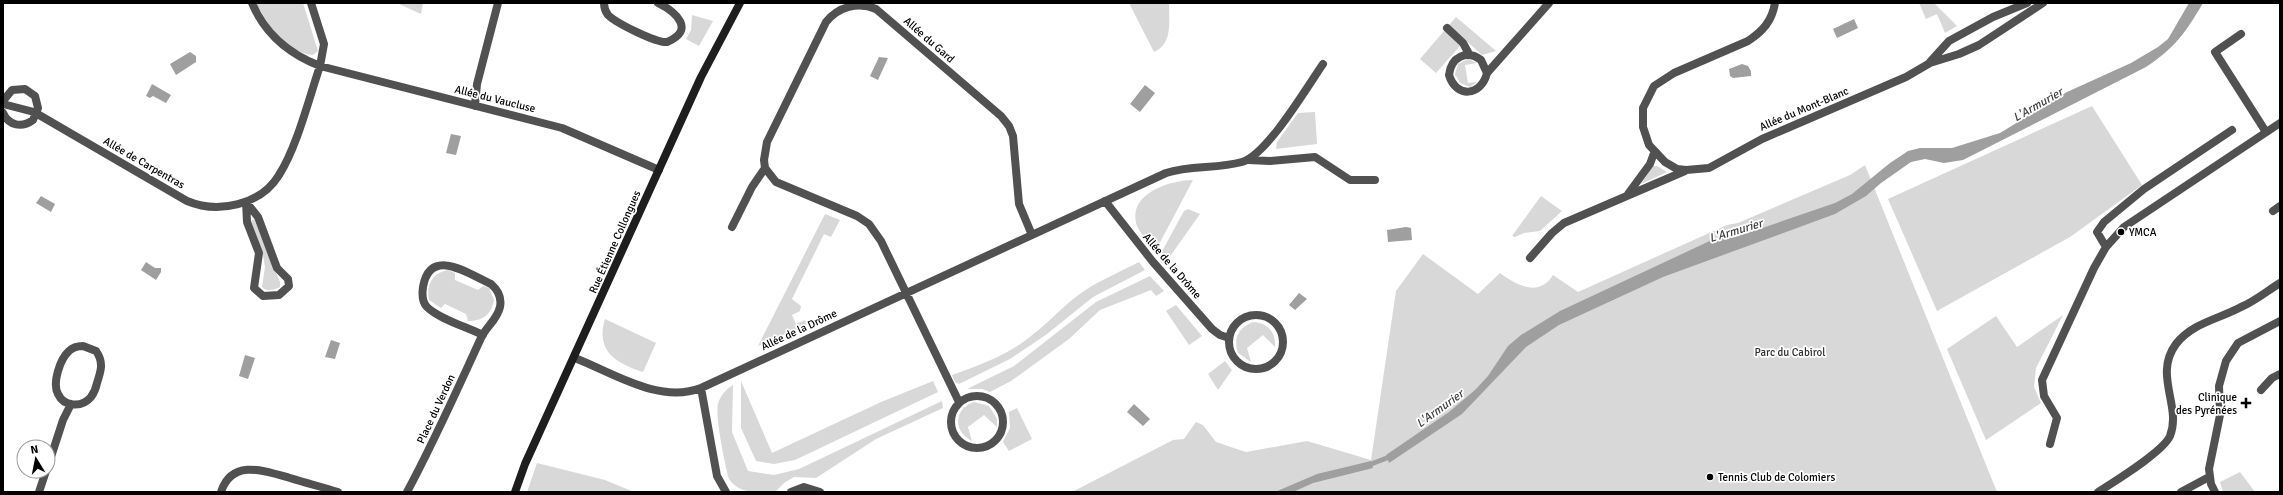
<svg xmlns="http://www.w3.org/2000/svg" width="2283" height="495" font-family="Signika,sans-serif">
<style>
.green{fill:#d8d8d8}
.water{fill:#9f9f9f}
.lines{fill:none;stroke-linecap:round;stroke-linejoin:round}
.stream{stroke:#9f9f9f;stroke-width:5}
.service{stroke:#515151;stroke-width:8}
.minor{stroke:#515151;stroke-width:8}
.secondary{stroke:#1e1e1e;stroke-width:8}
.poi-dot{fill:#000;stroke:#fff;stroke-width:1.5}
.labels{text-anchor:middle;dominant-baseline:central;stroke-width:3.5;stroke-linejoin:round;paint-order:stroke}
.street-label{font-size:11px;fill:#000;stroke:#fff}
.poi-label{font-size:11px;fill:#000;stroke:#fff;text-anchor:start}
.park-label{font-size:11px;fill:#2f2f2f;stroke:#fff}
.water-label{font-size:12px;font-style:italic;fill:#404040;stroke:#fff}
</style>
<rect width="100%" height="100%" fill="#fff"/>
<!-- green -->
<path class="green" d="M256,3H303L318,51L313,55C285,52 269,26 256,3Z
M397,3H423L421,14Z
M1129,3H1169C1169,21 1173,44 1154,52Z
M1919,3H1934L1957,26L1945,33L1937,14L1926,19Z
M692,15L713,21L699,46L686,39L691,30Z
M1456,17L1496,51L1482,55L1449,25Z
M1444,31L1460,46L1436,73L1420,59Z
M1468,59L1477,63L1465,65L1468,83L1477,82L1470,87L1460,83L1455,74L1458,64Z
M2092,106L2142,185L2070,237L1937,311L1888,199Z
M1315,112L1317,144L1276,149L1277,142L1298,113Z
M1865,165L1997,492H1072L1173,440L1184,439L1196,422L1203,425L1216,442L1246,452L1307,441L1371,460L1396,291L1423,254L1478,294L1500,273C1516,285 1539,298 1553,275L1578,292L1727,225L1738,223L1850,175Z
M1653,166H1657L1667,172L1641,184Z
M1193,180L1156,250C1150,243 1141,235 1137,226C1126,194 1170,180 1193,180Z
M1541,196L1562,211L1540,231L1524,233L1515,237L1512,236Z
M1188,209L1200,214L1166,262L1160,255L1184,211Z
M825,214L840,220L831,237L824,234L792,299L801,306L800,311L792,315L796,324L805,320L807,324L758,346Z
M254,219L280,282V287C274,290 266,292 262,287L265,267L263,255L251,221Z
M1139,262L1145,270L1093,297L1047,334L1010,359L959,384L955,382L952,375C980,365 1008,355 1031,336C1051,321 1066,302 1087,289C1103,279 1122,271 1139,262Z
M448,270L455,273V280L478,290L483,286L489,288L494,300C491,315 483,321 468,321L466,314L445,304L441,308L429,300C426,285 432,273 448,270Z
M1150,276L1164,291L1156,296L1151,290L1100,310L1069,339L1011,381L990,392L982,389H967L1014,366L1096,302Z
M1176,305L1202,336L1189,345L1166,311Z
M2063,315L2036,368L2034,387L2041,403L1986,440L1947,349L1996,316L2017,347Z
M605,319L656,343L643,372C617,363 595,352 605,319Z
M1253,322C1268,323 1276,332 1275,347L1263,335L1247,348L1251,362L1238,353C1233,338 1238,328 1253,322Z
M1225,361L1232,370L1218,390L1208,374Z
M741,381L772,453L881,402L933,381L938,392L795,460L774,464L756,461L741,428Z
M733,385L732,432L748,471L774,475L799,469L942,401L943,408L876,439L816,478L794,477L784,483L775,492C758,492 740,495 729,479C725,465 715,417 718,404C720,396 726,389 733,385Z
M974,402L989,406L997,419V427L984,415L968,427L972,441C953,432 953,409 974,402Z
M1017,408L1032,439L1009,451L1003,442L1010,428L1009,412Z
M537,463L605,480L634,492H527Z
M2240,472L2255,492H2223L2220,482Z"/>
<!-- water -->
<path class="water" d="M2189,3H2203C2186,32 2175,48 2146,67L1963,160L1944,163L1925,159L1911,162L1881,183L1866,196L1835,214L1663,277L1559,325L1526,347L1462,414L1389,463L1386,455L1449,412L1475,390L1488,376L1508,346L1521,335L1560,311L1714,239L1736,237L1835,203L1852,194L1890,163L1908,151L1920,148H1952L2000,133L2067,92L2131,63L2158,47L2168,39Z
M1854,19L1858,28L1837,38L1833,29Z
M190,52L196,56V62L176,75L170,64Z
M879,57L888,58L878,80L870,76Z
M1742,64L1748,66L1751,71V76L1733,78L1730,76L1729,69Z
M152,84L171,95L166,103L153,96L150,98L146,96Z
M1145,85L1155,93L1140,112L1130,104Z
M451,134L461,136L456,155L446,153Z
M41,196L55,204L51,212L36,203Z
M1406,227L1411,228L1412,240L1388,242L1387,230Z
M146,262L155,268H161V272L156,280L141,270Z
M1299,293L1307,299L1295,310L1289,305Z
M331,340L340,343L335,359L325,357Z
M245,355L255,358L248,379L239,376Z
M1134,404L1150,419L1143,426L1127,412Z
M1371,461L1373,468L1313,483L1293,492H1275L1317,474Z"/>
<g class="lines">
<!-- stream -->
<path class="stream" d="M1366,466L1392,456"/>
<!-- service -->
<path class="service" d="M2241,34L2215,52L2266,132
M2273,211L2280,206
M2261,390L2272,378L2280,374
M2181,492L2209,477
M2215,492L2211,484L2209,469L2220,415L2219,386L2226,361L2238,343L2280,321"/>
<!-- minor -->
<path class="minor" d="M252,3C265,34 289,54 320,66L324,44L311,3
M604,3C604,7 605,11 608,15C616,23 656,43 667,42C696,30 676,12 658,3
M1775,3C1772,21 1763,31 1748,41L1674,73L1654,86L1643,108V127L1649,145L1665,162L1677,169L1686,170L1709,168L1762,139L1906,77L1930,63L1959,54L1979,45L2043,3
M1447,28L1463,43L1469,54
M1930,62L1949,41L1993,17L2027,3
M1487,73L1481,60C1467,49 1451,57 1449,75C1456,98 1481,97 1487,73L1549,3
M3,101L12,90L25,89L35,96L38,108L33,120C22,128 9,126 3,113
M3,104L34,112L187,201C218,214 261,205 279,175C297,147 309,98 320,66L562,128L659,170
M475,106L477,84L498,3
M1248,160L1270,161L1315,157L1350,180H1375
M1628,194L1650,164L1654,153
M1105,201L1153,262L1212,329L1220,335L1229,338
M246,202L258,217L277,268L288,279L289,286L279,295L263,296L254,288L259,253L247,222Z
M732,227L752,187L765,168
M2106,247L2097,232L2104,222L2144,189L2232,130
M1530,258L1552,233L1564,223L1685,171
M1229 342a27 27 0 1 1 54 0a27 27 0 1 1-54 0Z
M83,346L96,351C104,362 101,371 97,383C96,388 94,393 91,397C82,408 64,407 58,394C52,383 60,359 69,351C73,347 78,346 83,346Z
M575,358C613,373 659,404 701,388L1166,173C1190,165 1217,169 1242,162C1267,155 1307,87 1323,64
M701,388L717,476L726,492
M951 422a26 26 0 1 1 52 0a26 26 0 1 1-52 0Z
M959,402L881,241L869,224L857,216L776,182L765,168L764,160L767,142L826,22C838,7 858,1 876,9L1001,116L1009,126L1013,136L1019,204L1032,235
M2050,444L2057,418L2044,396L2042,380L2094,268L2106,247L2124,227L2280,123
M48,466L63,420L71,404
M39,492L46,471
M221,492C232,458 265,471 290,478C306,483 322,487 338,492
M407,492C434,442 457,390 481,338C486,327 497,320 500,307C502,297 498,290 491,284C469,274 430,246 423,287C422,294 422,302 427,307C439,319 467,327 483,335
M791,492L804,487L820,492
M2098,492C2115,481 2163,452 2170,436C2182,406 2153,375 2176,344C2192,323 2219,319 2241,307C2255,301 2267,291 2280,283"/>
<!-- secondary -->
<path class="secondary" d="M515,492L525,464L701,77L740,3"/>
</g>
<!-- markers -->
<g class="poi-dot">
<circle cx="2121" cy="232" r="4"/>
<path d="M2244 397h4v4h4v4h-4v4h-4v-4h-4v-4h4z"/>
<circle cx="1710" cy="477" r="4"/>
</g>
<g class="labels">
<!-- street labels -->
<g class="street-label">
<text transform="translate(929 40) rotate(41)">Allée du Gard</text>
<text transform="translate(495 99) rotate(14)">Allée du Vaucluse</text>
<text transform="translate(1804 109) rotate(-23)">Allée du Mont-Blanc</text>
<text transform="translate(144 163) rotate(30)">Allée de Carpentras</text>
<text transform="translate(615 242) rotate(-66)">Rue Étienne Collongues</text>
<text transform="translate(1172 266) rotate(49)">Allée de la Drôme</text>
<text transform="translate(799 330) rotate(-25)">Allée de la Drôme</text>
<text transform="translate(436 409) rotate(-65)">Place du Verdon</text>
</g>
<!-- poi labels -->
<g class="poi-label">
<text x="2129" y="232">YMCA</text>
<text x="2237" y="397" text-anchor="end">Clinique<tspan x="2237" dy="13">des Pyrénées</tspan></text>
<text x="1718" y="477">Tennis Club de Colomiers</text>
</g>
<!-- park labels -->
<g class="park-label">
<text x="1790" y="352">Parc du Cabirol</text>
</g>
<!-- water labels -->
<g class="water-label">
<text transform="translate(2038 105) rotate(-30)">L'Armurier</text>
<text transform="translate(1736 231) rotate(-17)">L'Armurier</text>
<text transform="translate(1440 409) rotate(-36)">L'Armurier</text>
</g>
</g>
<!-- border -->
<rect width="2283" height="495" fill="none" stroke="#000000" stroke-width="8"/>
<!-- north arrow -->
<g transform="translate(36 459) rotate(350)"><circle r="19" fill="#ffffff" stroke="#999999"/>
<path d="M0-3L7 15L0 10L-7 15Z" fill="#000000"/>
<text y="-6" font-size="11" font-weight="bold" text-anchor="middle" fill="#000000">N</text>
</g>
</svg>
